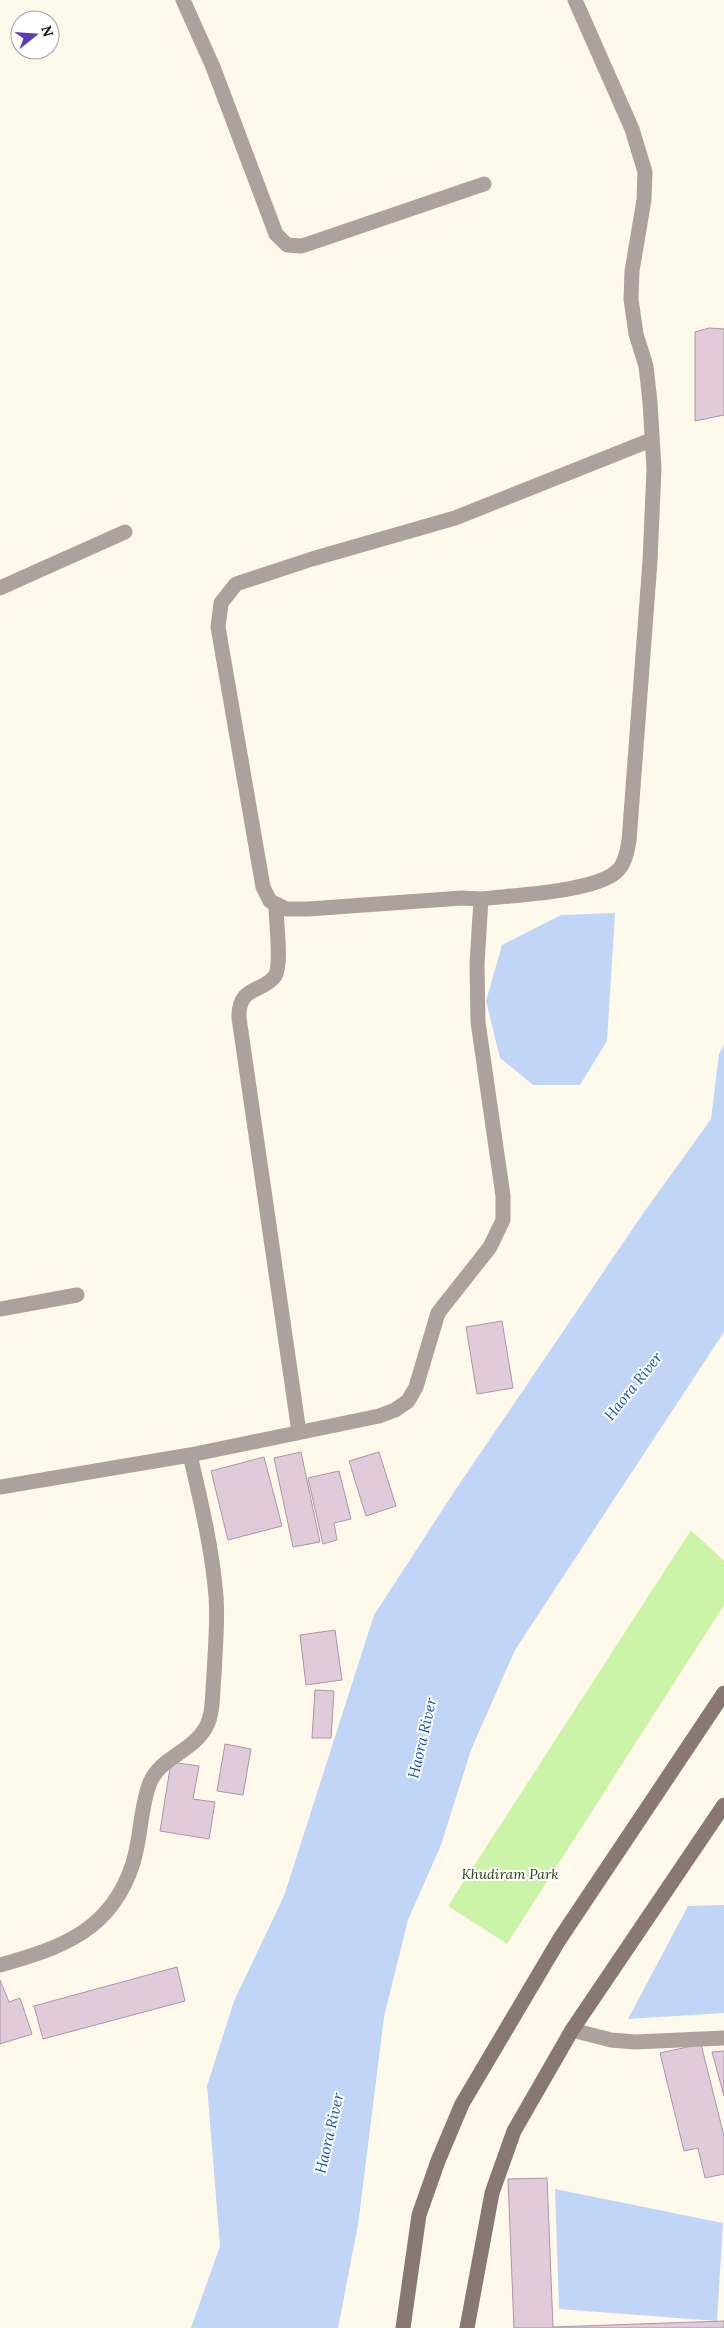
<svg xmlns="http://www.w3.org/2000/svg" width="724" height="2328" font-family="Lora,serif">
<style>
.green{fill:#cbf4a8}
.water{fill:#c1d6f7}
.building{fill:#e1cbdb;stroke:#ab96a6}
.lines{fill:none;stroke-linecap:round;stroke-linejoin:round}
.street{stroke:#ada19e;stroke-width:15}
.secondary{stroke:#897773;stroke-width:15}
.labels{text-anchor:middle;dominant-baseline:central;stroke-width:4;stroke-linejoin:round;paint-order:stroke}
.park-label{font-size:14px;font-style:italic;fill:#2a3d18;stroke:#fff}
.water-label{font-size:15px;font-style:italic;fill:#1552ae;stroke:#fff}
</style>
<rect width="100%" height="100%" fill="#fff9eb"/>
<!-- green -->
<path class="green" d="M691,1530L724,1561V1605L507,1944L448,1906Z"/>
<!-- water -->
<path class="water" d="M615,913L607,1041L580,1085H533L500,1058L486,1001L502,945L561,915Z
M724,1045V1332L515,1650L471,1750L441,1845L408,1920L384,2017L358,2225L338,2328H191L220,2246L207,2086L234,2001L284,1896L374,1615L456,1489L642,1215L711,1119L719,1054Z
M724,1905V2013L628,2019L688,1906Z
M555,2189L723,2223L717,2321L559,2309Z"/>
<!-- building -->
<path class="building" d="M709,328L724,329V415L695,421V332Z
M502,1321L513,1388L477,1394L466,1327Z
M301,1452L320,1542L293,1547L274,1458Z
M379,1452L396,1506L366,1516L349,1461Z
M264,1457L282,1526L228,1540L211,1471Z
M339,1471L351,1519L334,1523L337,1540L323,1544L308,1478Z
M335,1630L342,1680L306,1685L300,1635Z
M315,1690L334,1691L331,1738H312Z
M225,1744L251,1749L243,1795L217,1791Z
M171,1762L199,1766L193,1799L215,1802L209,1839L160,1831Z
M177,1967L185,2001L43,2039L34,2006Z
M0,1980L9,2002L20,1998L32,2034L0,2044Z
M701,2044L724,2136V2174L705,2178L698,2148L684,2151L660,2053Z
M724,2051V2096L712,2052Z
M547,2178L553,2327L724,2321V2328H514L508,2179Z"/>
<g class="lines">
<!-- street -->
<path class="street" d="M183,0L213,67L276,234L287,245L302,246L484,184
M0,588L125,532
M481,899L462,898L308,909H286L270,901L263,887L218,627L221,603L236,584L312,559L455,518L651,440
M276,906C276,922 282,965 275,976C263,993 238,985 239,1018L299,1432
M0,1309L77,1295
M0,1487L190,1455L379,1416L395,1410L408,1401L416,1387L438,1313L490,1247L503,1220V1196L478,1022L477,964L481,899C513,895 593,892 616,872C625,865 627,851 629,841L650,561L654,469L650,402L646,366L636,334L631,299L632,271L644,200L645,172L632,129L575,0
M0,1965C62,1948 112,1930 133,1863C141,1838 140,1810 149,1785C159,1757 192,1753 206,1727C214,1712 212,1692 214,1676C215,1650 218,1622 216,1596C212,1548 201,1502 190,1455
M572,2030L611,2040L635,2042L724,2038"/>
<!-- secondary -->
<path class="secondary" d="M403,2328L419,2215L438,2161L462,2104L559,1940L724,1693
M467,2328L492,2193L514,2131L572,2030L724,1805"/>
</g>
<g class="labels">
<!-- park labels -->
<g class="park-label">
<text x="510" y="1874">Khudiram Park</text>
</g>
<!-- water labels -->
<g class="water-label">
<text transform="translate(633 1386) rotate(-51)">Haora River</text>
<text transform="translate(422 1738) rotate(-77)">Haora River</text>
<text transform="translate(329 2133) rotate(-77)">Haora River</text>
</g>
</g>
<!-- north arrow -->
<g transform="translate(35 35) rotate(73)"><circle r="24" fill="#ffffff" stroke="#a2a19d"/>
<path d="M0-4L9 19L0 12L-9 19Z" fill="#5a3bb3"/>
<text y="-8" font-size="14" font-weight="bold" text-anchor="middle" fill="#16130b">N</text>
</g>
</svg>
